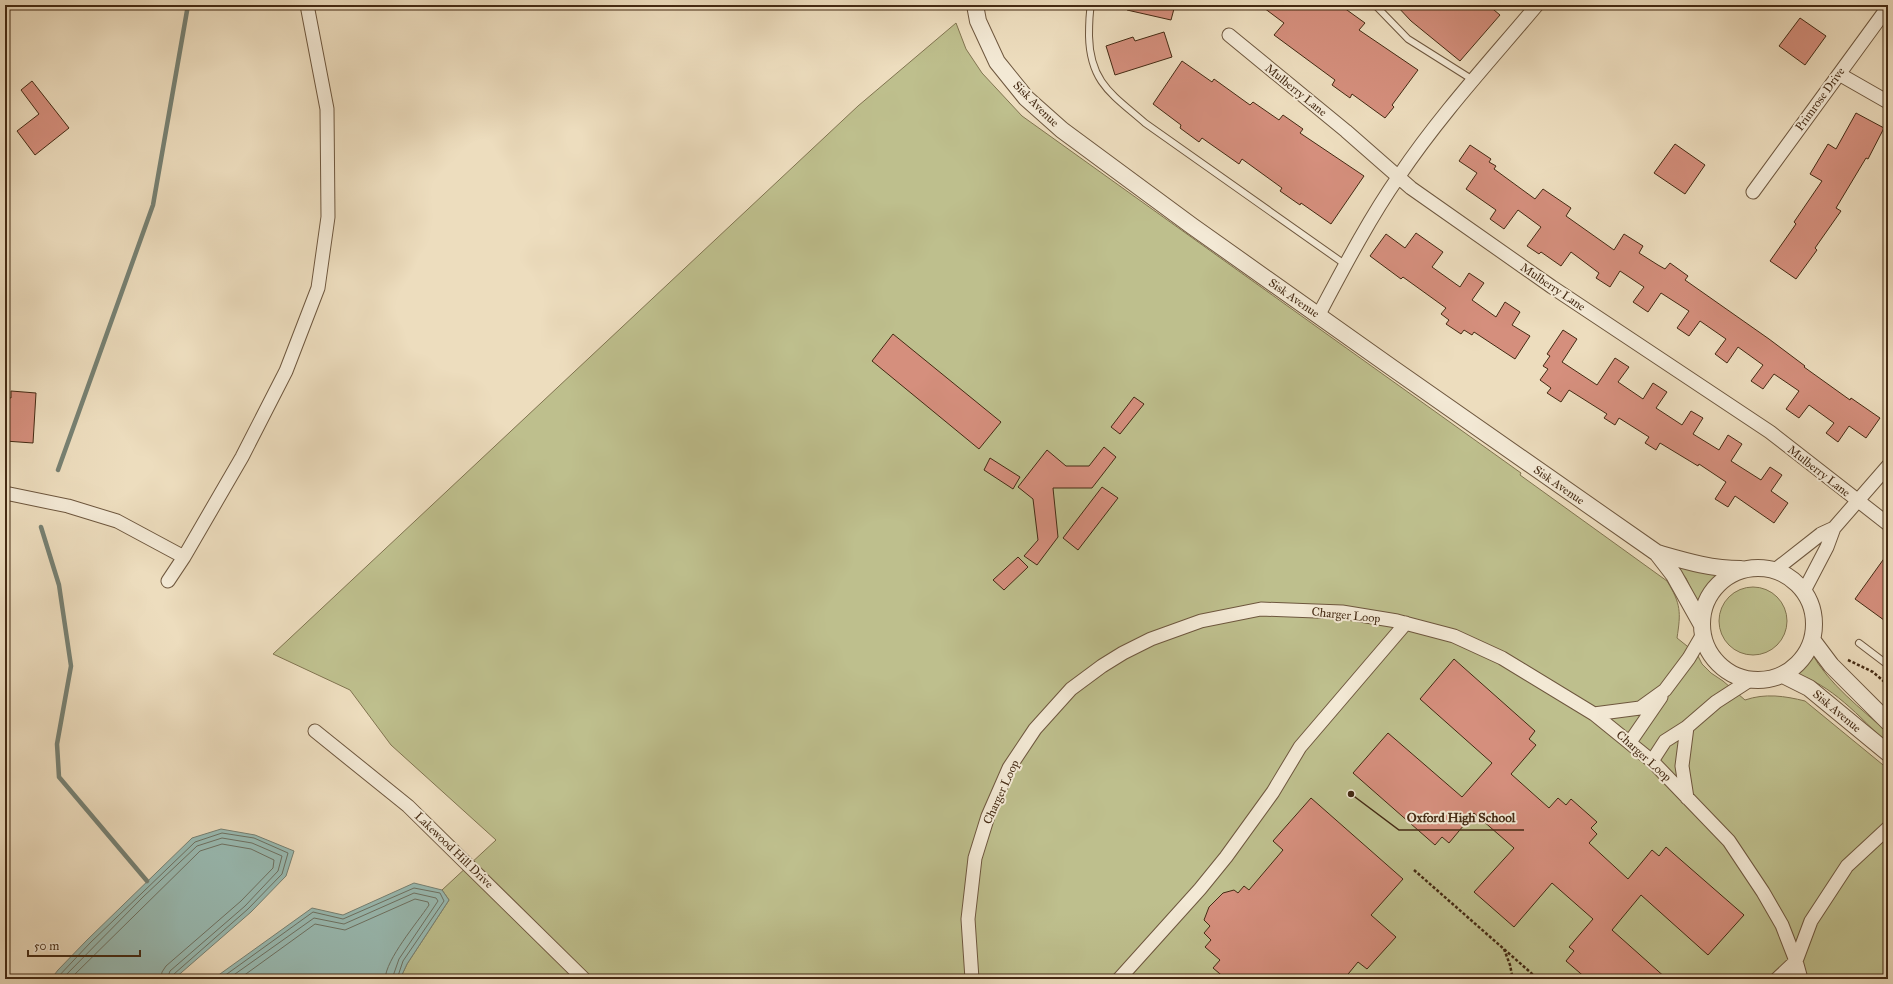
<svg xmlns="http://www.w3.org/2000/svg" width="1893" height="984" font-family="'IM FELL Great Primer',serif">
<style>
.green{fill:#bebf8d;stroke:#817450}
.water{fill:#99bbb3;stroke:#778173}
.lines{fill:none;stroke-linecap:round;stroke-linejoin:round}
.shore{stroke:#6e7263;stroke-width:1}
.stream{stroke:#778173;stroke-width:4.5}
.building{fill:#d58f7d;stroke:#442a13}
.service-casing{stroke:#6e573e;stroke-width:8}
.minor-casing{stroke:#6e573e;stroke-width:15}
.tertiary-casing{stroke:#6e573e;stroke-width:18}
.path{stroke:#442a13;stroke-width:2.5;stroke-dasharray:3 2;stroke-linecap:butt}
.service{stroke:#f3e9d5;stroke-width:6}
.minor{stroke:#f3e9d5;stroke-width:13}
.tertiary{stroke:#f3e9d5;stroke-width:16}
.labels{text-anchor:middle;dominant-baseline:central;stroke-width:4;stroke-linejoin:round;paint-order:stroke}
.street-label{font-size:12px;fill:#442a13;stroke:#f3e9d5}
.leader{fill:none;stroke:#442a13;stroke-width:1.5}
.callout-dot{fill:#442a13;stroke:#f3e9d5;stroke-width:1.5}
.callout-label{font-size:13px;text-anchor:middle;font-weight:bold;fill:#442a13;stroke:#f3e9d5;stroke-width:4;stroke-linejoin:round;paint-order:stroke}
</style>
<rect width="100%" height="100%" fill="#edddbe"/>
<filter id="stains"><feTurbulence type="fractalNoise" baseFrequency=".005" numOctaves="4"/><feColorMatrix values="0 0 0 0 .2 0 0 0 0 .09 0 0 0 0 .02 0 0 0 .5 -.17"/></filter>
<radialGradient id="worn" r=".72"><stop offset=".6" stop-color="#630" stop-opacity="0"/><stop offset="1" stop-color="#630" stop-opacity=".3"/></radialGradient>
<!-- green -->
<path class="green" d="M956,23L966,49L982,73L1022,116L1521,473L1520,475L1667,581C1681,604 1681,612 1677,638L1697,654L1702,664L1711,673L1723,681L1745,700C1765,693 1785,696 1805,701L1888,769V979H400L407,964L449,900L442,890L496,840L391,745L350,690L273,654L858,106Z
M1676,566L1729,572C1716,581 1707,590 1702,606H1699L1686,578Z
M1719 621a34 34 0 1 1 68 0a34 34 0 1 1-68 0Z
M1811,652C1829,685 1861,708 1888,733V744C1859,717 1832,684 1793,673Z"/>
<!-- water -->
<path class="water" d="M221,829L255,835L294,851L286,876L251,912L174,979H51L58,970L87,940L192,838Z
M414,883L442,890L449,900L407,964L400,979H213L312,908L343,915Z"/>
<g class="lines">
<!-- shore -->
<path class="shore" d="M56,979L90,943L195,842L222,833L254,838L288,853L282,874L248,909L174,974L172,979
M62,979L143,897L197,846L222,838L252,843L282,856L278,871L245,906L170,971L167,979
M70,979L200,851L222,844L251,849L274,860L273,868L241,901L166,966L162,972L161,979
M220,979L313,912L343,919L414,888L440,893L444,901L403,961L397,979
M228,979L314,918L344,924L414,893L436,898L438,901L399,959L392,979
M239,979L315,924L345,930L415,899L428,902L429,905C417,923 386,959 385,979"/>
<!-- stream -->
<path class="stream" d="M58,470L153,205L188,5
M41,527L59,585L71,666L57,744L59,777L147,881"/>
</g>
<!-- building -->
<path class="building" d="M1128,5H1175L1171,20L1127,10Z
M1260,5H1340L1365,23L1359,30L1418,70L1392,105L1394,107L1385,118L1352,94L1350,98L1332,85L1335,80L1274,35L1284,23Z
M1396,5H1488L1500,15L1460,61L1411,21Z
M1800,18L1826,36L1805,65L1779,46Z
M1164,32L1172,57L1115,75L1106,46L1133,37L1135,41Z
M1182,61L1212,82L1214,79L1250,105L1253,102L1279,120L1283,115L1303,129L1300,133L1364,176L1331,224L1301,203L1300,205L1280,191L1282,188L1242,159L1239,164L1202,138L1199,142L1180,128L1181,125L1153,104Z
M32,81L69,128L35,155L17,131L39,114L21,90Z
M1856,113L1884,128L1868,159L1866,158L1836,208L1841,211L1815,248L1817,250L1796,279L1770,261L1796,224L1794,222L1822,181L1810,174L1828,144L1836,149Z
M1675,144L1705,165L1685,194L1654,173Z
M1470,145L1491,159L1489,162L1496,166L1494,169L1535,199L1543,189L1571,208L1566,216L1614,250L1624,234L1643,246L1639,253L1658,265L1665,269L1670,263L1688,276L1685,280L1769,339L1805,366L1804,367L1850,400L1851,398L1880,418L1866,438L1849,426L1838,442L1826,433L1834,423L1809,405L1799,418L1786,409L1799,391L1774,374L1763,389L1751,381L1763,365L1738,347L1727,363L1715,354L1726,339L1700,321L1689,336L1677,328L1689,311L1661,293L1648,312L1633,302L1644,287L1620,271L1610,287L1596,278L1599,273L1571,252L1561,266L1541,252L1539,254L1527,246L1541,227L1518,210L1504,229L1490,219L1496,210L1466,189L1477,173L1459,161Z
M1416,233L1443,252L1432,267L1460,287L1469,273L1484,283L1472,300L1496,317L1505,302L1520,312L1512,325L1530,336L1515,359L1474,332L1472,335L1464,330L1461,334L1446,324L1449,320L1441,314L1446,308L1403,277L1401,279L1370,256L1386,234L1405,248Z
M1563,330L1577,339L1562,362L1597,385L1615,358L1629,367L1618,382L1643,399L1653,383L1667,392L1656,408L1682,425L1691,411L1703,418L1693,434L1719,450L1728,435L1742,444L1731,461L1761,480L1770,467L1782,475L1771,491L1788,503L1774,523L1735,496L1728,507L1715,499L1726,482L1699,464L1698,466L1660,443L1656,450L1645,443L1649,437L1619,418L1615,425L1604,418L1607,414L1569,390L1561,402L1547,393L1551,388L1540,380L1548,369L1543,366L1550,356L1547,354Z
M893,334L1001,422L979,449L872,361Z
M11,391L36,393L33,443L5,441V397L11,398Z
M1134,397L1144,404L1120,434L1111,427Z
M1104,447L1116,457L1092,488H1053L1058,537L1037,565L1024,556L1038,540L1033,499L1018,487L1047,450L1066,466H1089Z
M990,458L1020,477L1013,489L984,470Z
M1102,487L1118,498L1078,550L1063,538Z
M1888,553V623L1855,599Z
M1018,557L1028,567L1004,590L993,580Z
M1454,659L1535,731L1529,739L1536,745L1511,774L1549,808L1558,798L1566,805L1571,799L1597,822L1591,828L1597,834L1589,843L1628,879L1652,850L1659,856L1666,847L1744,915L1708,955L1641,895L1612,930L1667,979H1587L1566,961L1574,951L1569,947L1593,919L1552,883L1514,927L1474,892L1514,848L1474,813L1449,843L1442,837L1435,845L1353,773L1388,733L1462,797L1492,763L1420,699Z
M1311,798L1403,879L1371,915L1396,937L1367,969L1358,962L1344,979H1226L1213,968L1220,960L1205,947L1211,940L1204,933L1210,926L1204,920L1209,907L1223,893L1234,890L1238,893L1244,886L1249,890L1283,850L1273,841Z"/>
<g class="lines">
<defs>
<path id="service" d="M1091,5C1089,15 1089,26 1089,36C1090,83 1113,95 1145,123L1346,265
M1375,5L1408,39L1473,80
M1859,643L1888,665"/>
<path id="minor" d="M1229,35L1346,131L1411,188L1552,287L1770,432L1888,524
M1839,74L1888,102
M1753,192L1888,7
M1318,316C1343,269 1369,219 1399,176C1440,115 1490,61 1537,5
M5,493L68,506L117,521L184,557
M1775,570L1821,534L1834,528
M168,581L184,557L242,457L286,371L318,288L328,217L327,109L307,5
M1804,591L1827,547L1834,528L1888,466
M1594,714L1640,708L1665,690L1689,658L1703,634
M315,731L408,806L584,979
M1630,742L1661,697
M1652,761L1665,741L1687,727
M1687,798L1682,766L1687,727L1716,702L1750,680
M972,979L968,919L975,858L988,816L1009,768L1035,729L1071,689L1102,666L1123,653L1151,639L1201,621L1261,609L1342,612L1397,621L1454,636L1502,658L1594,714L1652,761L1729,841L1763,892L1782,925L1796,961L1801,979
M1119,979L1200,889L1226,857L1273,792L1300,747L1406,623
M1777,979L1796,961L1811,921L1847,866L1888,828"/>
<path id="tertiary" d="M975,5L978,21L997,62L1026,98L1062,130L1192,226L1391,367L1657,553L1674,575L1702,625
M1657,553C1685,561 1711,569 1741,569
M1702 624a56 56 0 1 1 112 0a56 56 0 1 1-112 0Z
M1813,641L1831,665L1888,722
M1783,675L1809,688L1888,753"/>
</defs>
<!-- service casing -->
<use href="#service" class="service-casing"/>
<!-- minor casing -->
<use href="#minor" class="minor-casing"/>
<!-- tertiary casing -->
<use href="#tertiary" class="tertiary-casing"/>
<!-- path -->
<path class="path" d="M1848,660L1873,672L1888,685
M1414,870L1538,979
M1504,949L1510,965L1512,975
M1509,979L1512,975L1535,977"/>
<!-- service -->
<use href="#service" class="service"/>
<!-- minor -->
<use href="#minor" class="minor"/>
<!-- tertiary -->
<use href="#tertiary" class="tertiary"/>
</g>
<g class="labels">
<!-- street labels -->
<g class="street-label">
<text transform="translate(1296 90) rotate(39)">Mulberry Lane</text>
<text transform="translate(1820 99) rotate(-54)">Primrose Drive</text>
<text transform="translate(1036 104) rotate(45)">Sisk Avenue</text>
<text transform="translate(1553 287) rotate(34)">Mulberry Lane</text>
<text transform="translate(1294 298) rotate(35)">Sisk Avenue</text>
<text transform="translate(1819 471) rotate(38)">Mulberry Lane</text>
<text transform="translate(1559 485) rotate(35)">Sisk Avenue</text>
<text transform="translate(1346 615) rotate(6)">Charger Loop</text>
<text transform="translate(1837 711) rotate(40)">Sisk Avenue</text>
<text transform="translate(1644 756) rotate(42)">Charger Loop</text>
<text transform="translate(1001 792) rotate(-65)">Charger Loop</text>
<text transform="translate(454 850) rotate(44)">Lakewood Hill Drive</text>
</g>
</g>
<!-- callouts -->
<path class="leader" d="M1351 794L1399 830H1524"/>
<circle class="callout-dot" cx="1351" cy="794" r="4"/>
<g class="callout-label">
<text x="1461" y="822">Oxford High School</text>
</g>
<!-- margin -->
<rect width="1893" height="984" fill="none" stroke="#edddbe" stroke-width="20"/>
<rect x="6" y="6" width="1881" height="972" fill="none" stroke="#442a13" stroke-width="2"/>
<rect x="10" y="10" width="1873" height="964" fill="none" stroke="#442a13"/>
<!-- scale -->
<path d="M28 950v6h112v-6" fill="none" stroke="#442a13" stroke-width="2"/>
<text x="34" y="950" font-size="12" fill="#442a13" stroke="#f3e9d5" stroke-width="3" paint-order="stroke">50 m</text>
<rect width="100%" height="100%" filter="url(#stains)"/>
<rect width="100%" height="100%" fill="url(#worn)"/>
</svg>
